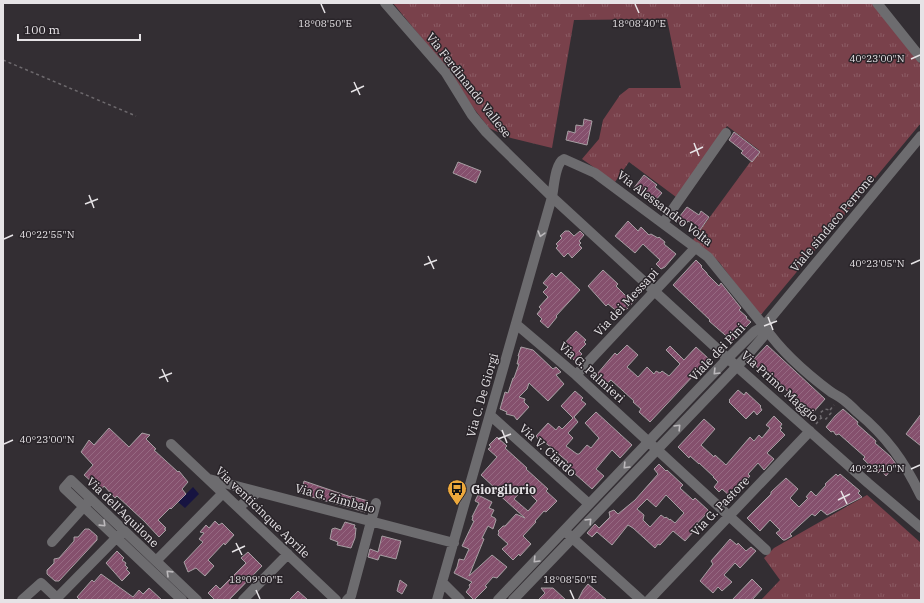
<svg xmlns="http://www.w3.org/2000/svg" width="924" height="603" font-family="'IBM Plex Serif',serif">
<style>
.grass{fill:url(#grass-tufts)}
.water{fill:#171441}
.building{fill:url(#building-hatch);stroke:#a79fa3;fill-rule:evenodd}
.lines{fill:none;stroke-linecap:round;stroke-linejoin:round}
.path{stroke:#6e6a6e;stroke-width:1.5;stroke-dasharray:3 3;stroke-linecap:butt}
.minor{stroke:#6d6c6f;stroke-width:10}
.oneway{stroke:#bcb9bc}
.ticks{fill:none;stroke:#e6e3e6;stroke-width:1.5}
.labels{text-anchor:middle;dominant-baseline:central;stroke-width:3;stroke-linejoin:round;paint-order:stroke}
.street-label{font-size:12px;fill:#e6e3e6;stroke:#292429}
.poi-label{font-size:12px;font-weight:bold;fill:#e6e3e6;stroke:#292429;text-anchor:start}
.ticks-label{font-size:10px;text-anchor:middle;fill:#e6e3e6;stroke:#292429;stroke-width:3;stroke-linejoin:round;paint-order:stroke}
</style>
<defs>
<pattern id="grass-tufts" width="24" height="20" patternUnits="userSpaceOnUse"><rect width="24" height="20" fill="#79414b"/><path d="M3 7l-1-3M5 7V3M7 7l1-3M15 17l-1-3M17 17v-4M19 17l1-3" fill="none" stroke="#8c5c65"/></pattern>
<pattern id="building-hatch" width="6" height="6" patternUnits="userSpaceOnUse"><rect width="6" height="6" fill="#85506d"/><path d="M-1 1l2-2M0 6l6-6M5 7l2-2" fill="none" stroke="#966982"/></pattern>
</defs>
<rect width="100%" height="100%" fill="#332e33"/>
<!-- grass -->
<path class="grass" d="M393,3H872L921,65V123L760,316L719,262L693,240L759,150L727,126L676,197L629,162L615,182L582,159L599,139L603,120L620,95L629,88H681L667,19L574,20L552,148L511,138L489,128L472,106L455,79Z
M867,495L921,543V600H761L780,580L764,558L774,548Z"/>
<!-- water -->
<path class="water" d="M193,487L199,494L185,508L178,502Z"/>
<!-- building -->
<path class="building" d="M584,119L592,121L587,145L566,140L568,131L575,133L576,125L583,126Z
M734,132L760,152L752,162L741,153L743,151L729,140Z
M458,162L481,171L476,183L453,173Z
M644,175L657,185L655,187L662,193L654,202L652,200L650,202L633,189Z
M687,207L699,215L701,211L709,217L700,230L688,221L684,227L676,221Z
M628,221L638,231L641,227L649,235L651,234L658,238L659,237L665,242L664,244L676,254L665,267L661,269L656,264L660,260L643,244L635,253L615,236Z
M565,231H569L574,236L580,231L584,235L579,241L581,243L579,245L582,248L572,258L568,253L564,257L556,248L558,246L556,244L562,238L560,236Z
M696,260L702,266L701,267L707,273V274L719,286L721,283L741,308L739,310L747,317L746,318L751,322L732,341L709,321L710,320L673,285Z
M603,270L618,284L616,286L627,297L632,293L637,298L626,310L624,307L619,313L608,304L606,306L588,286Z
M561,272L580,290L556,316L557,317L548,328L540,321L542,319L537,314L541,309L539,307L548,297L543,292L548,287L543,283L552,273L556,277Z
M576,331L586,340L584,342L586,344L579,351L582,354L575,361L570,356L572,355L562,346Z
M627,345L638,355L627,367L638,377L647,367L654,374L656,371L660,373L662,371L669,376L680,364L666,350L670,346L684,360L696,347L709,359L650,422L639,412L641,409L633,402L634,401L611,380L607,384L597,374L615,353L617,355Z
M767,345L825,399L811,415L803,409L805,407L761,367L759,369L752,361Z
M521,347L533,350L553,369L556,367L561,372L556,375L564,384L548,401L529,383L527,389L519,397L525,399L524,402L529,407L517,420L514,416L506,414L507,412L500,409L505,392L508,393L513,378H514L519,364H517L519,356H518Z
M738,390L744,395L746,392L761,406L760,407L762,410L757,415L754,411L746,419L729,402L730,401L729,400Z
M575,391L583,398L581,400L586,404L574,417L578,422L568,433L573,438L566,446L577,454H579L587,445L591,448L599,438L585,423L596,412L632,445L620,458L612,450L596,469L604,476L592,489L565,465L568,462L547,444L540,441L536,436L548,423L556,430L559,426L562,429L573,418L561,406Z
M843,409L858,422L857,424L876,441L875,443L890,456L896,464L886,476L881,470L878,473L863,459L865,457L839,434L836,435L833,431L831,432L826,427L835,416Z
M921,414V446L906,434Z
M774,416L782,424L780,427L782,428L780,430L785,435L767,453L774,459L764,470L758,463L748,474L750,476L731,497L722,489L719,492L714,487L718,482L713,477H714L699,463V464L690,456L689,458L678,447L704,419L715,429L701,445L714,457L715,455L726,465L750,437L754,441L759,435L762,438L770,428L766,425Z
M109,428L129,447L142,433L150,435L146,439L156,449L154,450L178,472L179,471L188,482L182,489L186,494L171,509L170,508L158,520L166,528L164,529L166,530L159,537L144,521L117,496L115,498L104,486L101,490L84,475L93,465L81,452L89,440L94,445Z
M497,437L507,446L505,448L527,468L526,469L548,489L546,491L557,501L546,512L544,511L535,521L536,522L523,536L531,544L520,556L519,554L513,560L502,549L508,544L498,535L499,532L498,531L503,526H505L516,514L525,518L496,492L497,490L481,475L497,457L488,449L491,447L489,445ZM524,488L537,501L528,511L514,499Z
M659,464L666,471L667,470L683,485L680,488L693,500L695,498L709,511L692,529L694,531L685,541L673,531L660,545L658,544L655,548L633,528L628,525L612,545L597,532L592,537L587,533L595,524L599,528L610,517L609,512L614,510L618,514L635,500L658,474L654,469ZM666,495L684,513L675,523L670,519V520L666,517L665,518L661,515L650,527L643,520L644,515L637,509L647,499L656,507Z
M836,474L838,476L840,474L860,491L858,493L862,497L827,515L821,510L815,516L812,514L790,534L792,536L785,540H783L776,533L780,530L770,520L760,531L747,518L771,494V492L786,478L798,489L790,498L799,507L808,498L806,497L811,491L816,496L826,485L825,484Z
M304,481L351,497V496L368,501L365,512L301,494Z
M478,495L492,502L489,508L494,510L491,516L495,518L496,520L493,529L488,526L482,538L484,539L469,576L492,555L507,567L497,578L493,577L485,586L487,587L474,600L466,592L470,587L469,585L472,582L454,573L457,567L459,559L464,560L469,549L462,546L474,521L472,520L473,517H472L479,503L475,501Z
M215,521L219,525L222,523L234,535L225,545L224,543L208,560L214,566L205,576L196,568L188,572L184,562L203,542L199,539L204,533L200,532L206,525L209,528Z
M345,522L355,525L354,528H356L355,538L351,548L337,545L338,542L330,539L332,529L335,528L341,530Z
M85,529H89L97,536V540L59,581H55L47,574V570L54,563V559L59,558L74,541V537H78Z
M382,536L401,541L396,559L380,555L378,560L368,557L370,549L378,552Z
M730,539L737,545L738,543L746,551L751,547L756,551L740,568L735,563L724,575L732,582L722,591L718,587L713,593L700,581L713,564L711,561Z
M117,551L124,558L122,560L126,563L125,565L128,568L126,569L130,573L122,581L106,563Z
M248,552L262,566L229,600H215L208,593L216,585L220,589L246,563L241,558Z
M101,574L133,597L139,590L143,594L149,588L162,600H80L77,597L92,580L94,582Z
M752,579L762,589L752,600H732Z
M400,580L407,585L402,594L397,591Z
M588,584L607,600H578L583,590Z
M541,588H553L566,600H538L545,593Z
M298,591L308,600H289Z"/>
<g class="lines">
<!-- path -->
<path class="path" d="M3,60L136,116
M821,418L820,413L825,409L829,410
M816,424L821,418L826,419L831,413L830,410L834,405"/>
<!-- minor -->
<path class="minor" d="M385,3L446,73L472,115L486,132L502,148L552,197L725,356L868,483L921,528
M877,3L921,58
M663,223L726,133
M516,324L576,375L766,550
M576,375L696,247
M490,415L589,504
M171,444L336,600
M209,479L454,543
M239,507L258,492
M568,534L641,600
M52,542L88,502
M156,561L223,493
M442,582L460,600
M57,598L121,533
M22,600L41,583L59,600
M182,600L64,488L71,480L197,600
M243,600L288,554
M347,600L351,596L376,503
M437,600L552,197C554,187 555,163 564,159L595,173L708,257L764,326C780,350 807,374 831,392C834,394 838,396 841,398C847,402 852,407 857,412C887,437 904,461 921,496
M498,600L728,358L755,331L764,326L921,136
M513,600L744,359L763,337L764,326
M649,600L810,431"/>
</g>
<!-- one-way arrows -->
<defs><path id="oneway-chevron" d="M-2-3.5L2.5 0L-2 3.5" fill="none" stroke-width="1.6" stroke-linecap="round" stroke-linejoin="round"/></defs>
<g class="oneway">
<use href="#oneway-chevron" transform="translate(541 234) rotate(106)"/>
<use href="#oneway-chevron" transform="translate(716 372) rotate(134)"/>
<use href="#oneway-chevron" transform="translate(678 427) rotate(-46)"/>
<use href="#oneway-chevron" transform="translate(626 466) rotate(134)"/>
<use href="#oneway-chevron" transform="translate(589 521) rotate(-46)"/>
<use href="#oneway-chevron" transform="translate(103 524) rotate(44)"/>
<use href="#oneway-chevron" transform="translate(536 560) rotate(134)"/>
<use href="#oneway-chevron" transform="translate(169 573) rotate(-136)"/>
</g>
<!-- ticks -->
<path class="ticks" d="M321,4L325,13M635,4L639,13M911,59L920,55M354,82L360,95M351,92L364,86M694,143L699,156M690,153L703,147M89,195L94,208M85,204L98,199M4,239L13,235M428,256L434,269M911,264L920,260M424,265L437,260M768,317L773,330M764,326L777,321M162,369L168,382M159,378L172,373M502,430L507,443M498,439L511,434M4,444L13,440M911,469L920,465M841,491L847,504M838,500L850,494M236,543L242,555M232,552L245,546M256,590L260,599M570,590L574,599"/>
<!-- icons -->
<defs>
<symbol id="bus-pin" viewBox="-11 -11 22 30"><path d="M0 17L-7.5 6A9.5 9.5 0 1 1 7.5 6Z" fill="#eda83b" stroke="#292429"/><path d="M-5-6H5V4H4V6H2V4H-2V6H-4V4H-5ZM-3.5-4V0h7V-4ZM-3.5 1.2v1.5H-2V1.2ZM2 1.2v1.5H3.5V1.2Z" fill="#111"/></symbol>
</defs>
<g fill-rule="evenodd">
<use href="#bus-pin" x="446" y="478" width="22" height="30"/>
</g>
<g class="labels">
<!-- street labels -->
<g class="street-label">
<text transform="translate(469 85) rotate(52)">Via Ferdinando Vallese</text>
<text transform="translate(665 208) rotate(37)">Via Alessandro Volta</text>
<text transform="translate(832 223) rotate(-50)">Viale sindaco Perrone</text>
<text transform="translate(626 302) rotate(-47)">Via dei Messapi</text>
<text transform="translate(717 352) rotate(-46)">Viale dei Pini</text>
<text transform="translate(592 372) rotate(42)">Via G. Palmieri</text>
<text transform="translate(780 386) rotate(42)">Via Primo Maggio</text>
<text transform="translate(482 395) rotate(-74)">Via C. De Giorgi</text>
<text transform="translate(548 450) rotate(42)">Via V. Ciardo</text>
<text transform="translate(335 498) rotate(15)">Via G. Zimbalo</text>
<text transform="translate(720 506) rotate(-46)">Via G. Pastore</text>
<text transform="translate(123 512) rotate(44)">Via dell'Aquilone</text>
<text transform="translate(263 512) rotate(44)">Via venticinque Aprile</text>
</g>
<!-- poi labels -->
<g class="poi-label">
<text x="471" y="489">Giorgilorio</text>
</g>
</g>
<g class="ticks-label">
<text x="325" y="27">18°08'50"E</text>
<text x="639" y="27">18°08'40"E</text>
<text x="877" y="62">40°23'00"N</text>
<text x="47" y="238">40°22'55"N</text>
<text x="877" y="267">40°23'05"N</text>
<text x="47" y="443">40°23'00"N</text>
<text x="877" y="472">40°23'10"N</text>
<text x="256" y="583">18°09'00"E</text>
<text x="570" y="583">18°08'50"E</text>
</g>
<!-- border -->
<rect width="924" height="603" fill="none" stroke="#e6e3e6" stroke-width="8"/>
<!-- scale -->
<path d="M18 34v6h122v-6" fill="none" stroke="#e6e3e6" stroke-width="2"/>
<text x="24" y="34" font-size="12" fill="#e6e3e6" stroke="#292429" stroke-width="3" paint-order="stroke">100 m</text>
</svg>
